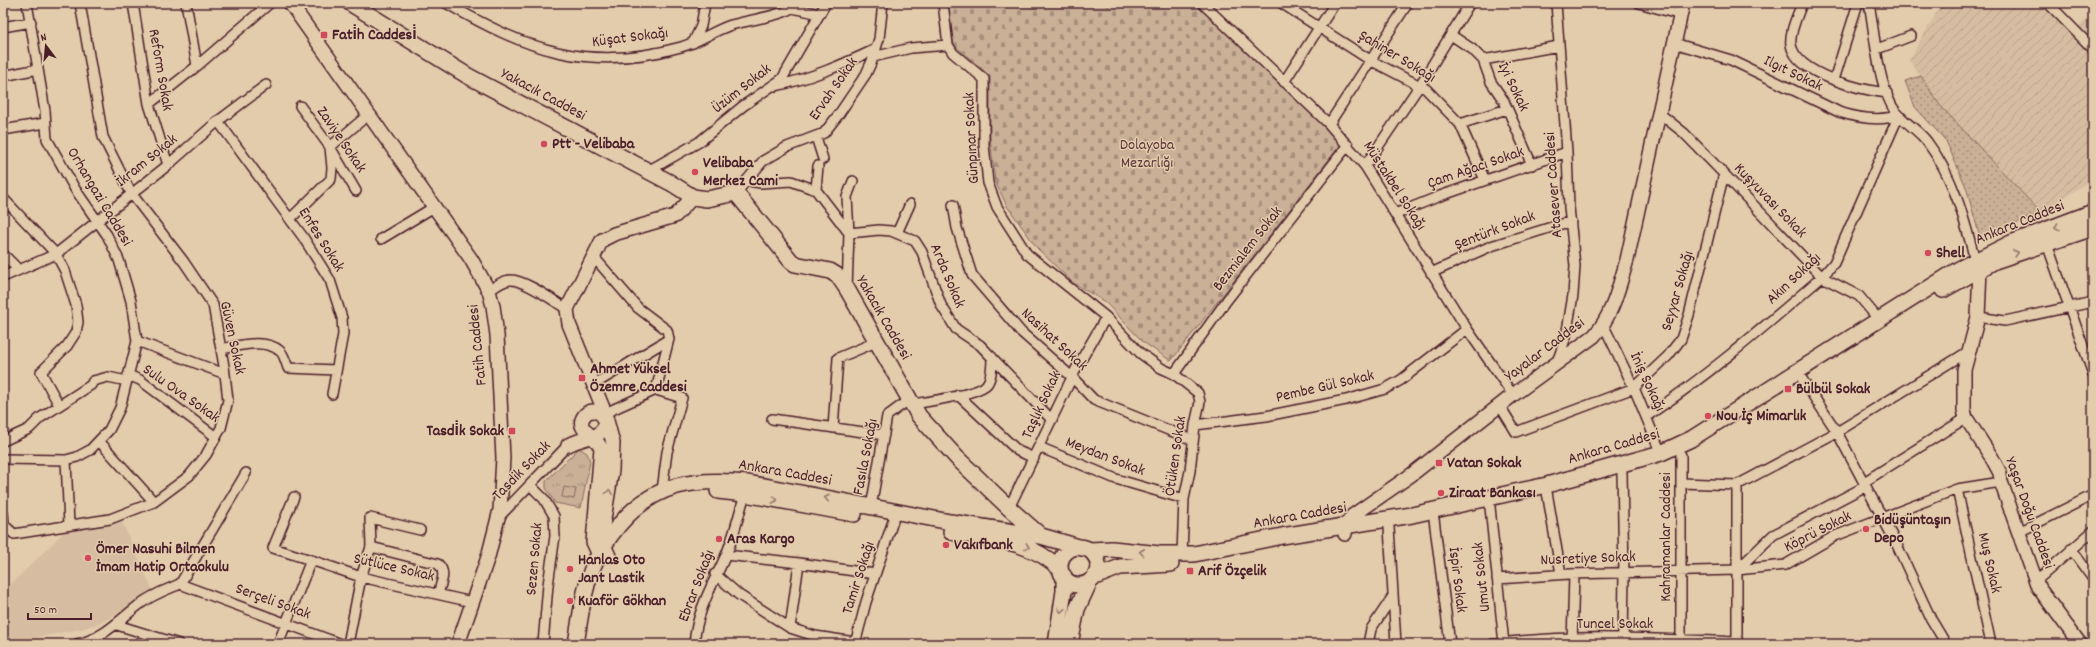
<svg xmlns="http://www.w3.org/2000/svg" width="2096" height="647" font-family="Dekko,sans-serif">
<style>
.built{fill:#d6bda1}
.industrial{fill:url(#industrial-furrows)}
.grass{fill:url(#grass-dots);stroke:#8a6861}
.cemetery{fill:url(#cemetery-stones);stroke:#8a6861}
.park{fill:url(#park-tufts);stroke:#8a6861}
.garden{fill:#cab097;stroke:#8a6861}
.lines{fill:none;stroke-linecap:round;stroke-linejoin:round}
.street-casing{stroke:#4a1f2b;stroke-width:12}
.secondary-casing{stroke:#4a1f2b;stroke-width:16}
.primary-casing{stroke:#4a1f2b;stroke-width:18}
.street{stroke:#e3ccac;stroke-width:9}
.secondary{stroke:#e3ccac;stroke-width:13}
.primary{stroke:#e3ccac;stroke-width:15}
.oneway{stroke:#96766c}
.poi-dot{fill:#d1495b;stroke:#e3ccac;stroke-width:1.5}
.labels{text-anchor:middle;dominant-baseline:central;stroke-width:3;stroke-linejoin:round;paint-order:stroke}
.poi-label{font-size:16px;font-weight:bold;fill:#4a1f2b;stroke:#e3ccac;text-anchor:start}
.street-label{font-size:16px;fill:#4a1f2b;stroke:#e3ccac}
.park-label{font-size:16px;fill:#5d353b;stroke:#e3ccac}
</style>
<defs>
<pattern id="industrial-furrows" width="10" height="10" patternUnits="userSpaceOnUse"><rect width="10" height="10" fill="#d6bda1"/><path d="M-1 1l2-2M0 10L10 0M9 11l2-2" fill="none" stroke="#b9a28b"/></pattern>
<pattern id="grass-dots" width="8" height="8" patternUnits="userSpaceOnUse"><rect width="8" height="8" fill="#cab097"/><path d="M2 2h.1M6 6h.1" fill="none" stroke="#a68f7b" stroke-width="1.8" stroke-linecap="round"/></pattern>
<pattern id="cemetery-stones" width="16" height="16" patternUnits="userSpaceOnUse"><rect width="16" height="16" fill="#cab097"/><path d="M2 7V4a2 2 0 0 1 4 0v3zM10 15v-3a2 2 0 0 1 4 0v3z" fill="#a68f7b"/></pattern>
<pattern id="park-tufts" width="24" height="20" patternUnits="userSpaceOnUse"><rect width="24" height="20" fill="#cab097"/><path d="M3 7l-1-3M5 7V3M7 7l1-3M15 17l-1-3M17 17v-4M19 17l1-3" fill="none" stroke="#a68f7b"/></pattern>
</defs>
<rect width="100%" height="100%" fill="#e3ccac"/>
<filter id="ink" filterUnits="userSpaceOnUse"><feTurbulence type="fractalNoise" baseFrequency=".025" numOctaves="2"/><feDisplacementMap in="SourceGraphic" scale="8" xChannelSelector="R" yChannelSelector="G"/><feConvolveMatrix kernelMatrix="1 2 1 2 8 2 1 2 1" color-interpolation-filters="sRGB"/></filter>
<g filter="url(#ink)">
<!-- built -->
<path class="built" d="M119,515L154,593L100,623L81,629L3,644V592L71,525Z"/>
<!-- industrial -->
<path class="industrial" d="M1942,3H2046L2075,29L2093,14V179L2041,213L1939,104L1909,60Z"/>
<!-- grass -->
<path class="grass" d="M1921,76L1939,104L2041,213L1980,238L1966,187L1946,141L1915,107L1905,81Z"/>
<!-- cemetery -->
<path class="cemetery" d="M946,3H1197L1305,106L1341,144L1171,361L1143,342L1105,302L1072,282L1037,248L1007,206L995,181L990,137V76L954,45Z"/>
<!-- park -->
<path class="park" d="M579,448L587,453L590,461L581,508L555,503L546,488V481Z"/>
<!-- garden -->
<path class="garden" d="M564,487L576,489L574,499L562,497Z"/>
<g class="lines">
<defs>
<path id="street" d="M133,3L149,104L168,165
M186,3L197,66
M446,3C527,50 588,73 681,47C699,42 713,31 731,25C749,20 767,18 784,12L792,8L793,3
M943,3L948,45L953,53L984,79V145L988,183L997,207L1027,254L1106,317L1140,353L1161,368L1174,374L1198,393L1200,402L1195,425L1190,471L1184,499L1182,555
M1202,3L1329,124L1365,166L1467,329L1513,395
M1281,3L1370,60L1426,89L1460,124L1485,180
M1556,3L1567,152L1569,207L1575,266L1573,295L1566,337L1557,362
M1639,3L1681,15
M1802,3C1798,15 1789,32 1791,45C1797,75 1862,90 1887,93
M1869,3C1875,35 1877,78 1892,106C1900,121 1919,129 1928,143C1954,178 1964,218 1975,260
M2048,3L2093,49
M792,8L820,14
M3,27L31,22
M1451,35L1472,49L1483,60L1491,82L1504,101L1532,165
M693,43L701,26L705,3
M1674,43L1731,60L1839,112C1858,118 1880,122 1899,115
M1877,49L1911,36
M873,57L911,48L948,45
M1483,60L1559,46
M3,76L38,69
M1834,80L1858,3
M1284,82L1335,3
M775,86C810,79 844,64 876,49
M149,104L197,66L270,3
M300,106L330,147L356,191
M1659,113L1684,133L1724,174L1822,277L1859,296L1879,320
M218,121L303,237L330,280L342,318L343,334L332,394
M1329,124L1408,3
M1460,124L1507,109
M3,130L45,123
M816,137L823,159
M1365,166L1420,85L1470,3
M648,171L699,142L743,106L782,79L826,3
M748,181L761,183L791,181L816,190L849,233L847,289
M853,181L847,197L849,233L879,230L891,231L915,241L922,252L941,305L956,329L980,345L1052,420
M816,190L818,166
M736,193L763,161L787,147L824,133L839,114L866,74L872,61L879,39L883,3
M3,198L56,254L65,271L76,305L78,322L76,332L67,346L41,372L59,405
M953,205L957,228L972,275L1021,332L1072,377L1094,400L1193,440
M1395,214L1440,196L1567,152
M290,219L331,179L332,168L330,147L368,115
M897,233L910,204
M381,239L434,207
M2047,244L2093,374
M3,254L19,270
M1431,273L1491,246L1571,221
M3,277L56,254L168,165L218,121L266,85
M489,291C496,286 503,280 511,280C525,280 554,301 567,309
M1978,317L2005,321L2093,302
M1604,326L1634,388L1661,453
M137,341L225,374
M221,349C238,346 265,338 280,351C284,354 286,363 288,368L336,370
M1174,374L1227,300L1348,145
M128,375L140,380L216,437
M593,385L669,339L667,330L638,308L593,256
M656,390L669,339
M958,395L1018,451L1034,458
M913,404C926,402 980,394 987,384C992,377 992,366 992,357
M1500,406L1516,432L1634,388L1668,356L1681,339L1689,315L1724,174
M605,413L656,390L682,398L667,452L662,491
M1647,416C1709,375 1765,326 1822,277L1834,263L1899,115
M772,419L884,435
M1195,425L1266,416L1346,400L1385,389L1401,380L1467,329
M833,428L838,358L876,342
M3,441L29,429L40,418L91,385L93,381L108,377L127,381
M100,442L154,502
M1039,447L1116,479L1184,499
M1681,455V644
M3,459L66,460L77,457L90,450L109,430L120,408L137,341L131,301L119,260L107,235L75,189L47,139L45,111L27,3
M66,460L69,525
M1622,472L1624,573L1623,643
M246,473L180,584L341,644
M1864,482L1966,418
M1681,483L1737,485
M530,485L544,499L554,516L555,536L548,585L543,644
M1957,489L1991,644
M1547,492L1561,574
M871,507L887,416L910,399
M1490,507L1504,644
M1009,508L1076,369L1106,317
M3,513L4,524
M499,517L568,445
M1434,519L1450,644
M3,524L14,534L110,519L154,502L189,476L206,455L221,428L228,400L224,366L213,305L184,262L131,193L103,137L80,3
M1389,527L1396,644
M2019,532L2093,495
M371,547L438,564C447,572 441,583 438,594
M2071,549L2093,579
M726,555L799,563L875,574
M311,560L361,577L472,602
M1737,570L1785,565L1835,536L1957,489L2001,482
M1737,570L1773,535L1866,486
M715,574L739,595L790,628L815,636L855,642
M1497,579L1569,574L1737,570V485L1837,432L1802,379
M2036,581L2093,531
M117,625L179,644
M790,628L799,563
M77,644C103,639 119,620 139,605C151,595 166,590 180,584
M278,644L311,560L273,548L294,497
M348,644L361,577L371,547L370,518L420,530
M694,644C697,610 712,586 726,555C734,536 739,514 745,494
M855,644L866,602L893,521
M1368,644L1371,629L1393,596
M1493,644C1572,633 1657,639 1737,642
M1572,644L1574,574
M1737,644V570
M1946,644L1931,619L1897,545L1837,432L1969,351"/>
<path id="secondary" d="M290,3L471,259L489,291L493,306L497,335L503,458L500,510L488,557L458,644
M1977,263L1980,269L1978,317L1964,370V410L1966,418L1992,458L2000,473L2001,482L2038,587L2080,644
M568,445C579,440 589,438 599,434L606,425C605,414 592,405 584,416C574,430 597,436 601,448L593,542L599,555L609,556L601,538L612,470L613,443L605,413L569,324L567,309L602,240L614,234L675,216L693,197
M1345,534L1346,526L1352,516L1411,475L1513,395L1594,336C1613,315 1619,286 1627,260L1683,3"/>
<path id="primary" d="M350,3L468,76L671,183L693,197L707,199L736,193L791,261L795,264L830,271L838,276L847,289L919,416L957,458L1009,508L1041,536
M1943,290L1995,261L2093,228
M718,491L745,494L854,514
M951,532C990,539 1031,540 1060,569
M1060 566a19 19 0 1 1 38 0a19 19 0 1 1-38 0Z
M1089,550L1112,549L1160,554H1194L1282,536L1412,515L1547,485L1661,453L1691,439L1959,269L2011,243L2093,212
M1095,577L1120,567L1171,564
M576,644C580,619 583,593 592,569C598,554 608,538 619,525C655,482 695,478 748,483L950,522L1041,536L1082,548
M1056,644L1064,591V576
M1070,644L1077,609L1090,581"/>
</defs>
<!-- street casing -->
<use href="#street" class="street-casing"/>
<!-- secondary casing -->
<use href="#secondary" class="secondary-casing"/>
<!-- primary casing -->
<use href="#primary" class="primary-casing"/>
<!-- street -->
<use href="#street" class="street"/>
<!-- secondary -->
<use href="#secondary" class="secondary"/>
<!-- primary -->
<use href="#primary" class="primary"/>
</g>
<!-- one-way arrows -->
<defs><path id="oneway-chevron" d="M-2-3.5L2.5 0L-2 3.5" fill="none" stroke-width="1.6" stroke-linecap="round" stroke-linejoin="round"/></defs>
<g class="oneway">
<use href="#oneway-chevron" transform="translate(2057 227) rotate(160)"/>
<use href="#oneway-chevron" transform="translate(2016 253) rotate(-18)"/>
<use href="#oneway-chevron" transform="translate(609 492) rotate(-82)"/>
<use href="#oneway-chevron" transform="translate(827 498) rotate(-169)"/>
<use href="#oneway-chevron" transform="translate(775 500) rotate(11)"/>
<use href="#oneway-chevron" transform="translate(1027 547) rotate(20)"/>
<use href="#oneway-chevron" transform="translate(1142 552) rotate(-173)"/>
<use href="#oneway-chevron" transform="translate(1061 610) rotate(99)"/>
</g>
</g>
<!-- markers -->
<g class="poi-dot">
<rect x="320" y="31" width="8" height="8" rx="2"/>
<circle cx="544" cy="144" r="4"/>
<circle cx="695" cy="172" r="4"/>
<circle cx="1928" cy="253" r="4"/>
<rect x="578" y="374" width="8" height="8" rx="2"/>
<rect x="1784" y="385" width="8" height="8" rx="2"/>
<circle cx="1708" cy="416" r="4"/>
<rect x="508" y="427" width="8" height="8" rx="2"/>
<rect x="1435" y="459" width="8" height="8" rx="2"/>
<circle cx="1441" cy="493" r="4"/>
<circle cx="1866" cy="529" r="4"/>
<circle cx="719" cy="539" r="4"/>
<circle cx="946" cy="545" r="4"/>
<circle cx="88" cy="558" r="4"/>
<circle cx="570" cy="569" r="4"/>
<rect x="1186" y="567" width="8" height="8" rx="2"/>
<circle cx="570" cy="601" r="4"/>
</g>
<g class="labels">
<!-- poi labels -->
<g class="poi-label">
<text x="332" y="35">Fati̇h Caddesi̇</text>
<text x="552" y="144">Ptt - Velibaba</text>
<text x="703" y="163">Velibaba<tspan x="703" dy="18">Merkez Cami</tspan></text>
<text x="1936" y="253">Shell</text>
<text x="590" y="369">Ahmet Yüksel<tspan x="590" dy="18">Özemre Caddesi</tspan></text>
<text x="1796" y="389">Bülbül Sokak</text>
<text x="1716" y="416">Nou İç Mimarlık</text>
<text x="504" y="431" text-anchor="end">Tasdi̇k Sokak</text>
<text x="1447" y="463">Vatan Sokak</text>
<text x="1449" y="493">Ziraat Bankası</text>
<text x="1874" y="520">Bidüşüntaşın<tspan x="1874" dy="18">Depo</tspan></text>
<text x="727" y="539">Aras Kargo</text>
<text x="954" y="545">Vakıfbank</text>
<text x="96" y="549">Ömer Nasuhi Bilmen<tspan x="96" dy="18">İmam Hatip Ortaokulu</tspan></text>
<text x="578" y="560">Hanlas Oto<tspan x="578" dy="18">Jant Lastik</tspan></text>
<text x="1198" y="571">Arif Özçelik</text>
<text x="578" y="601">Kuaför Gökhan</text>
</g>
<!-- street labels -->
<g class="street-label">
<text transform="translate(630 38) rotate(-7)">Küşat Sokağı</text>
<text transform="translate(1397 57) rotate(31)">Şahiner Sokağı</text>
<text transform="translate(160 70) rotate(80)">Reform Sokak</text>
<text transform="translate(1793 74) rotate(26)">Ilgıt Sokak</text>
<text transform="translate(1513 87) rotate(64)">İyi Sokak</text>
<text transform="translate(742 89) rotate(-38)">Üzüm Sokak</text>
<text transform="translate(834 89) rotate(-55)">Ervah Sokak</text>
<text transform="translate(543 95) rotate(28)">Yakacık Caddesi</text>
<text transform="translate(972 138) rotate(-93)">Günpınar Sokak</text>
<text transform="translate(341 140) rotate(56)">Zaviye Sokak</text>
<text transform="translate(147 161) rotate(-39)">İkram Sokak</text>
<text transform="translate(1476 168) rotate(-19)">Çam Ağacı Sokak</text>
<text transform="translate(1554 185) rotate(-94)">Atasever Caddesi</text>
<text transform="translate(1394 186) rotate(57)">Müstakbel Sokağı</text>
<text transform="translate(99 197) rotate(59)">Orhangazi Caddesi</text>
<text transform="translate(1770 201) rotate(46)">Kuşyuvası Sokak</text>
<text transform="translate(2020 223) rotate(-22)">Ankara Caddesi</text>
<text transform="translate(1495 231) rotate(-21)">Şentürk Sokak</text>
<text transform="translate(321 240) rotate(58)">Enfes Sokak</text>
<text transform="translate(1248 249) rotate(-52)">Bezmialem Sokak</text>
<text transform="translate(947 276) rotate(67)">Arda Sokak</text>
<text transform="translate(1794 279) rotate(-43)">Akın Sokağı</text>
<text transform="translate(1678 291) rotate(-74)">Seyyar Sokağı</text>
<text transform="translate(883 318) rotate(60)">Yakacık Caddesi</text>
<text transform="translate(232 338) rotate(78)">Güven Sokak</text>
<text transform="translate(1054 340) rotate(43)">Nasihat Sokak</text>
<text transform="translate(478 345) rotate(-96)">Fatih Caddesi</text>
<text transform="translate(1545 350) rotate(-37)">Yayalar Caddesi</text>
<text transform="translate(1647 382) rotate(65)">İniş Sokağı</text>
<text transform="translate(1325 387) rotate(-13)">Pembe Gül Sokak</text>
<text transform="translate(181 394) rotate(35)">Sulu Ova Sokak</text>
<text transform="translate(1042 405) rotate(-65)">Taşlık Sokak</text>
<text transform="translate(1614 447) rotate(-16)">Ankara Caddesi</text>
<text transform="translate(1176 456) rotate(-82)">Ötüken Sokak</text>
<text transform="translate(866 457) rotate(-79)">Fasıla Sokağı</text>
<text transform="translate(1105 457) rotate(21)">Meydan Sokak</text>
<text transform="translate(522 471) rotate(-46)">Tasdik Sokak</text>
<text transform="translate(785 473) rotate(10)">Ankara Caddesi</text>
<text transform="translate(2029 513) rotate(70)">Yaşar Doğu Caddesi</text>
<text transform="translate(1300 516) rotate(-10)">Ankara Caddesi</text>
<text transform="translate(1818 532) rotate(-27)">Köprü Sokak</text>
<text transform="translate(1666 537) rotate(-90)">Kahramanlar Caddesi</text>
<text transform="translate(535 559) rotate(-85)">Sezen Sokak</text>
<text transform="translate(1588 559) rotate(-2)">Nusretiye Sokak</text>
<text transform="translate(1989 563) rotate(77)">Muş Sokak</text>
<text transform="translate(394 568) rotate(13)">Sütlüce Sokak</text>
<text transform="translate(1482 577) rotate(-96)">Umut Sokak</text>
<text transform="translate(859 578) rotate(-72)">Tamir Sokağı</text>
<text transform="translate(1457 580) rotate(83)">İspir Sokak</text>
<text transform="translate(697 586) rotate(-69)">Ebrar Sokağı</text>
<text transform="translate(273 602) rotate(20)">Serçeli Sokak</text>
<text x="1615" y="624">Tuncel Sokak</text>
</g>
<!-- park labels -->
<g class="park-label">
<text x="1147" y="145">Dolayoba<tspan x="1147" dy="18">Mezarlığı</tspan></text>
</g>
</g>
<!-- margin -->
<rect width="2096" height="647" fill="none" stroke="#e3ccac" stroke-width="16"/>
<rect x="8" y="8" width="2080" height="631" fill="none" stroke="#4a1f2b" stroke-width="1.5" filter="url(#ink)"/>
<!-- north arrow -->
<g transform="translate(46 46) rotate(344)" stroke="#e3ccac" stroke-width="3" paint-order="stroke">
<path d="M0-3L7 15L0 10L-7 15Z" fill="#4a1f2b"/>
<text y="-6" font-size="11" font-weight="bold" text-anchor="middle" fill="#4a1f2b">N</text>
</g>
<!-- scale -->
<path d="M28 613v6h63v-6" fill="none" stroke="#4a1f2b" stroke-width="2"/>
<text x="34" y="613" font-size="12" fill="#4a1f2b" stroke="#e3ccac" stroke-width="3" paint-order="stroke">50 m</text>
</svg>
